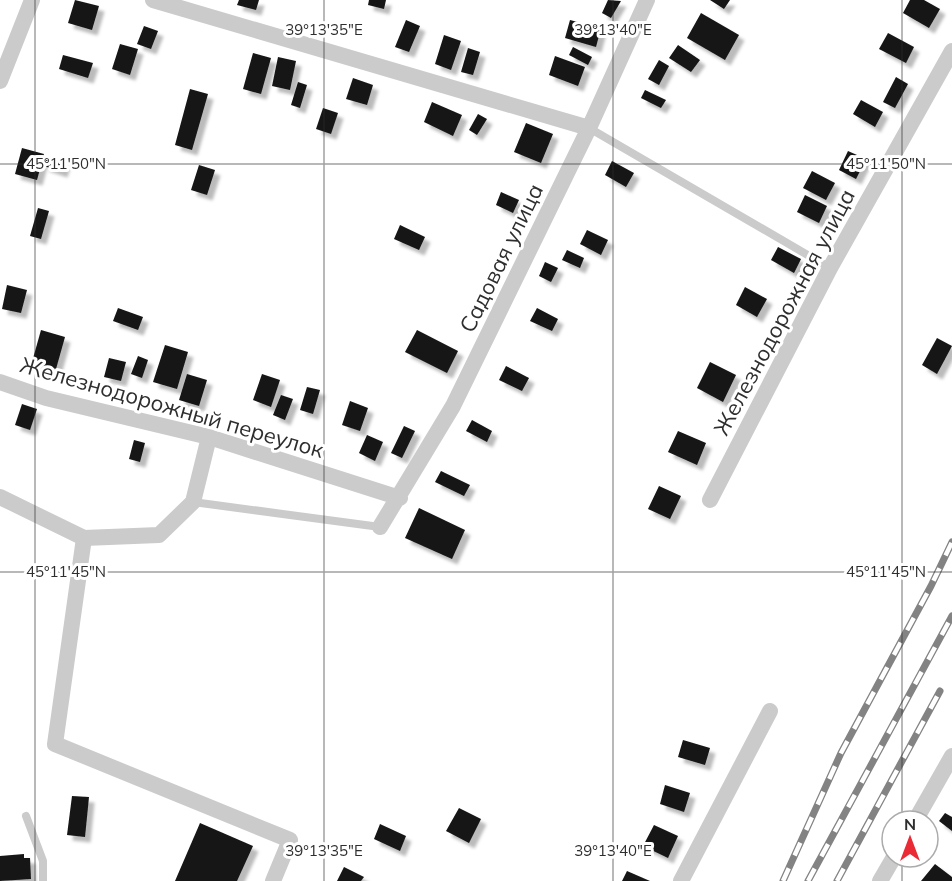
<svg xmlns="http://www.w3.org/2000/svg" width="952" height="881" font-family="Mulish,sans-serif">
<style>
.building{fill:#151515;filter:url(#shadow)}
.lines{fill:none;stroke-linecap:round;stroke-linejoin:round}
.service{stroke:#cbcbcb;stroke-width:8}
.minor{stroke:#cbcbcb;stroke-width:16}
.rail-casing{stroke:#838383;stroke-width:7}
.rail{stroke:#fff;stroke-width:4.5;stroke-dasharray:14;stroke-linecap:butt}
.ticks{fill:none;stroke:#2e2e2e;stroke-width:1.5;stroke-opacity:0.45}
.labels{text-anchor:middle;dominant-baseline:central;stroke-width:6;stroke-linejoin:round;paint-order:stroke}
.street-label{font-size:22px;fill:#2e2e2e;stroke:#fff}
.ticks-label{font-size:15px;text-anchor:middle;fill:#2e2e2e;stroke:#fff;stroke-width:6;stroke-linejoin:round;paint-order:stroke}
</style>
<defs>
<filter id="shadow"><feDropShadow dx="5.5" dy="5.5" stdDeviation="1.5" flood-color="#0004"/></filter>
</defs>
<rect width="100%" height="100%" fill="#fff"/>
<!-- building -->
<path class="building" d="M75,0L99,6L92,30L68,23Z
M239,0H259L256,10L237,5Z
M369,0H386L384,9L368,5Z
M608,0L621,1L611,18L602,13Z
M710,0H730L724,9Z
M910,0H924L940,9L929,28L903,13Z
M701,13L739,35L725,60L687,38Z
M406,20L420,26L409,52L395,47Z
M570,20L601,28L596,47L565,38Z
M144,26L158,31L151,49L137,44Z
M888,33L914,47L906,63L879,49Z
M444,35L461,41L451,70L435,64Z
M120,44L138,49L130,75L112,69Z
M678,45L700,60L691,72L669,58Z
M573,47L592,57L588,65L569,55Z
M468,48L480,52L473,75L461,72Z
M253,53L271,58L261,94L243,89Z
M63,55L93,63L88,78L59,69Z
M555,56L585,67L578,86L549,75Z
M278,57L296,61L290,90L272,86Z
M659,60L669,66L659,85L648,79Z
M896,77L908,84L895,108L883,102Z
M353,78L373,85L367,105L346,99Z
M298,82L307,85L300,108L291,105Z
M190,89L208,94L192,150L175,145Z
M645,90L666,100L661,108L641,98Z
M861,100L883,112L875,127L853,114Z
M432,102L462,115L453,136L424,122Z
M323,108L338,113L331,134L316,129Z
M478,114L487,119L477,135L469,130Z
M526,123L553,134L541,163L514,152Z
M22,148L44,154L37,180L15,174Z
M848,151L866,159L856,179L839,170Z
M47,156L65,162L62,172L44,166Z
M612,161L634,173L626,187L605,175Z
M199,165L215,170L207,195L191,190Z
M812,171L835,183L826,200L803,188Z
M501,192L519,200L513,213L496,205Z
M805,195L827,206L819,223L797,212Z
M38,208L49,211L41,239L30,236Z
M400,225L425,237L419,250L394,239Z
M587,230L608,240L601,255L580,244Z
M778,247L801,259L794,273L771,260Z
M567,250L584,258L580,268L562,260Z
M545,262L558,268L551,282L539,276Z
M7,285L27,290L21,313L2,309Z
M745,287L767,299L757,317L736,305Z
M118,308L143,317L138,330L113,321Z
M537,308L558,319L552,331L530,321Z
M41,330L65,337L56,369L32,362Z
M417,330L458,351L447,373L405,352Z
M937,338L952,346L937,374L922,365Z
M165,345L188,352L177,389L153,382Z
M138,356L148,360L142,378L131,374Z
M109,358L126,362L121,381L104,377Z
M710,362L736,375L723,402L697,388Z
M506,366L529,378L522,391L499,380Z
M187,374L207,380L199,406L179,400Z
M262,374L280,380L271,407L253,400Z
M307,387L320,390L313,414L300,410Z
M281,395L293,399L285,420L273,415Z
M350,401L368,408L360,431L342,425Z
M22,404L37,409L30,430L15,425Z
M472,420L492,431L487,442L466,431Z
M404,426L415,431L402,458L391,453Z
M678,431L706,443L697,465L668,452Z
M367,435L383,442L375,461L359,453Z
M134,440L145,443L140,462L129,459Z
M441,471L470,485L464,496L435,482Z
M659,486L681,496L670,519L648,509Z
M419,508L465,530L452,559L405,538Z
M683,740L710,748L705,765L678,757Z
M665,785L690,793L684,812L660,804Z
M72,796L89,797L85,837L67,835Z
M459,808L481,819L469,843L446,831Z
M945,813L952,817V831L939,821Z
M200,823L253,846L237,881H175Z
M380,824L406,836L400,851L374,839Z
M654,825L678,836L668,858L643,846Z
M24,854V858H30L31,879L0,881V856Z
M935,864L952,877V881H921Z
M344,867L364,877L361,881H337Z
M627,871L650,881H622Z"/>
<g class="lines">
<!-- service -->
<path class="service" d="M589,128L830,268
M193,502L380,527
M26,816L43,861V881"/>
<!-- minor -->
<path class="minor" d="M153,0L589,128
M0,81L32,0
M0,382L46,398L209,437L400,498
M209,437L193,502L159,535L84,538L55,744L290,840L273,881
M0,497L84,538
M710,500L830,268L952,51
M380,527L453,406L589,128L647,0
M915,821L952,756
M681,881L770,711
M880,881L894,857"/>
<defs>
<path id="rail" d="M783,881L841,753L931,586L952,542
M808,881L952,616
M837,881L940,691"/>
</defs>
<!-- rail casing -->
<use href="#rail" class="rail-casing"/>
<!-- rail -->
<use href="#rail" class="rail"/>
</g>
<!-- ticks -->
<path class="ticks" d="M35,0V881M324,0V881M613,0V881M902,0V821M0,164H952M0,572H952M902,857V881"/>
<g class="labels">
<!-- street labels -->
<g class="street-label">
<text transform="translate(501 258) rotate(-64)">Садовая улица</text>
<text transform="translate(784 312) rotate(-62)">Железнодорожная улица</text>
<text transform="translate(172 407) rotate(16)">Железнодорожный переулок</text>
</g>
</g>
<g class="ticks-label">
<text x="324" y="35">39°13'35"E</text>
<text x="613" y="35">39°13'40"E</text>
<text x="66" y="169">45°11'50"N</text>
<text x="886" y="169">45°11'50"N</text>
<text x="66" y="577">45°11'45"N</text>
<text x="886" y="577">45°11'45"N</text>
<text x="324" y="856">39°13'35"E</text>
<text x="613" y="856">39°13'40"E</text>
</g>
<!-- north arrow -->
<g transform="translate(910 839)"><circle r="28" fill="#ffffff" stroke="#ababab" stroke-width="1.5"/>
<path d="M0-4.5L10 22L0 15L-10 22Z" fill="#ea2a35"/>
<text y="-9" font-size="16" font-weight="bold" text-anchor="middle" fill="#2e2e2e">N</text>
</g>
</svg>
